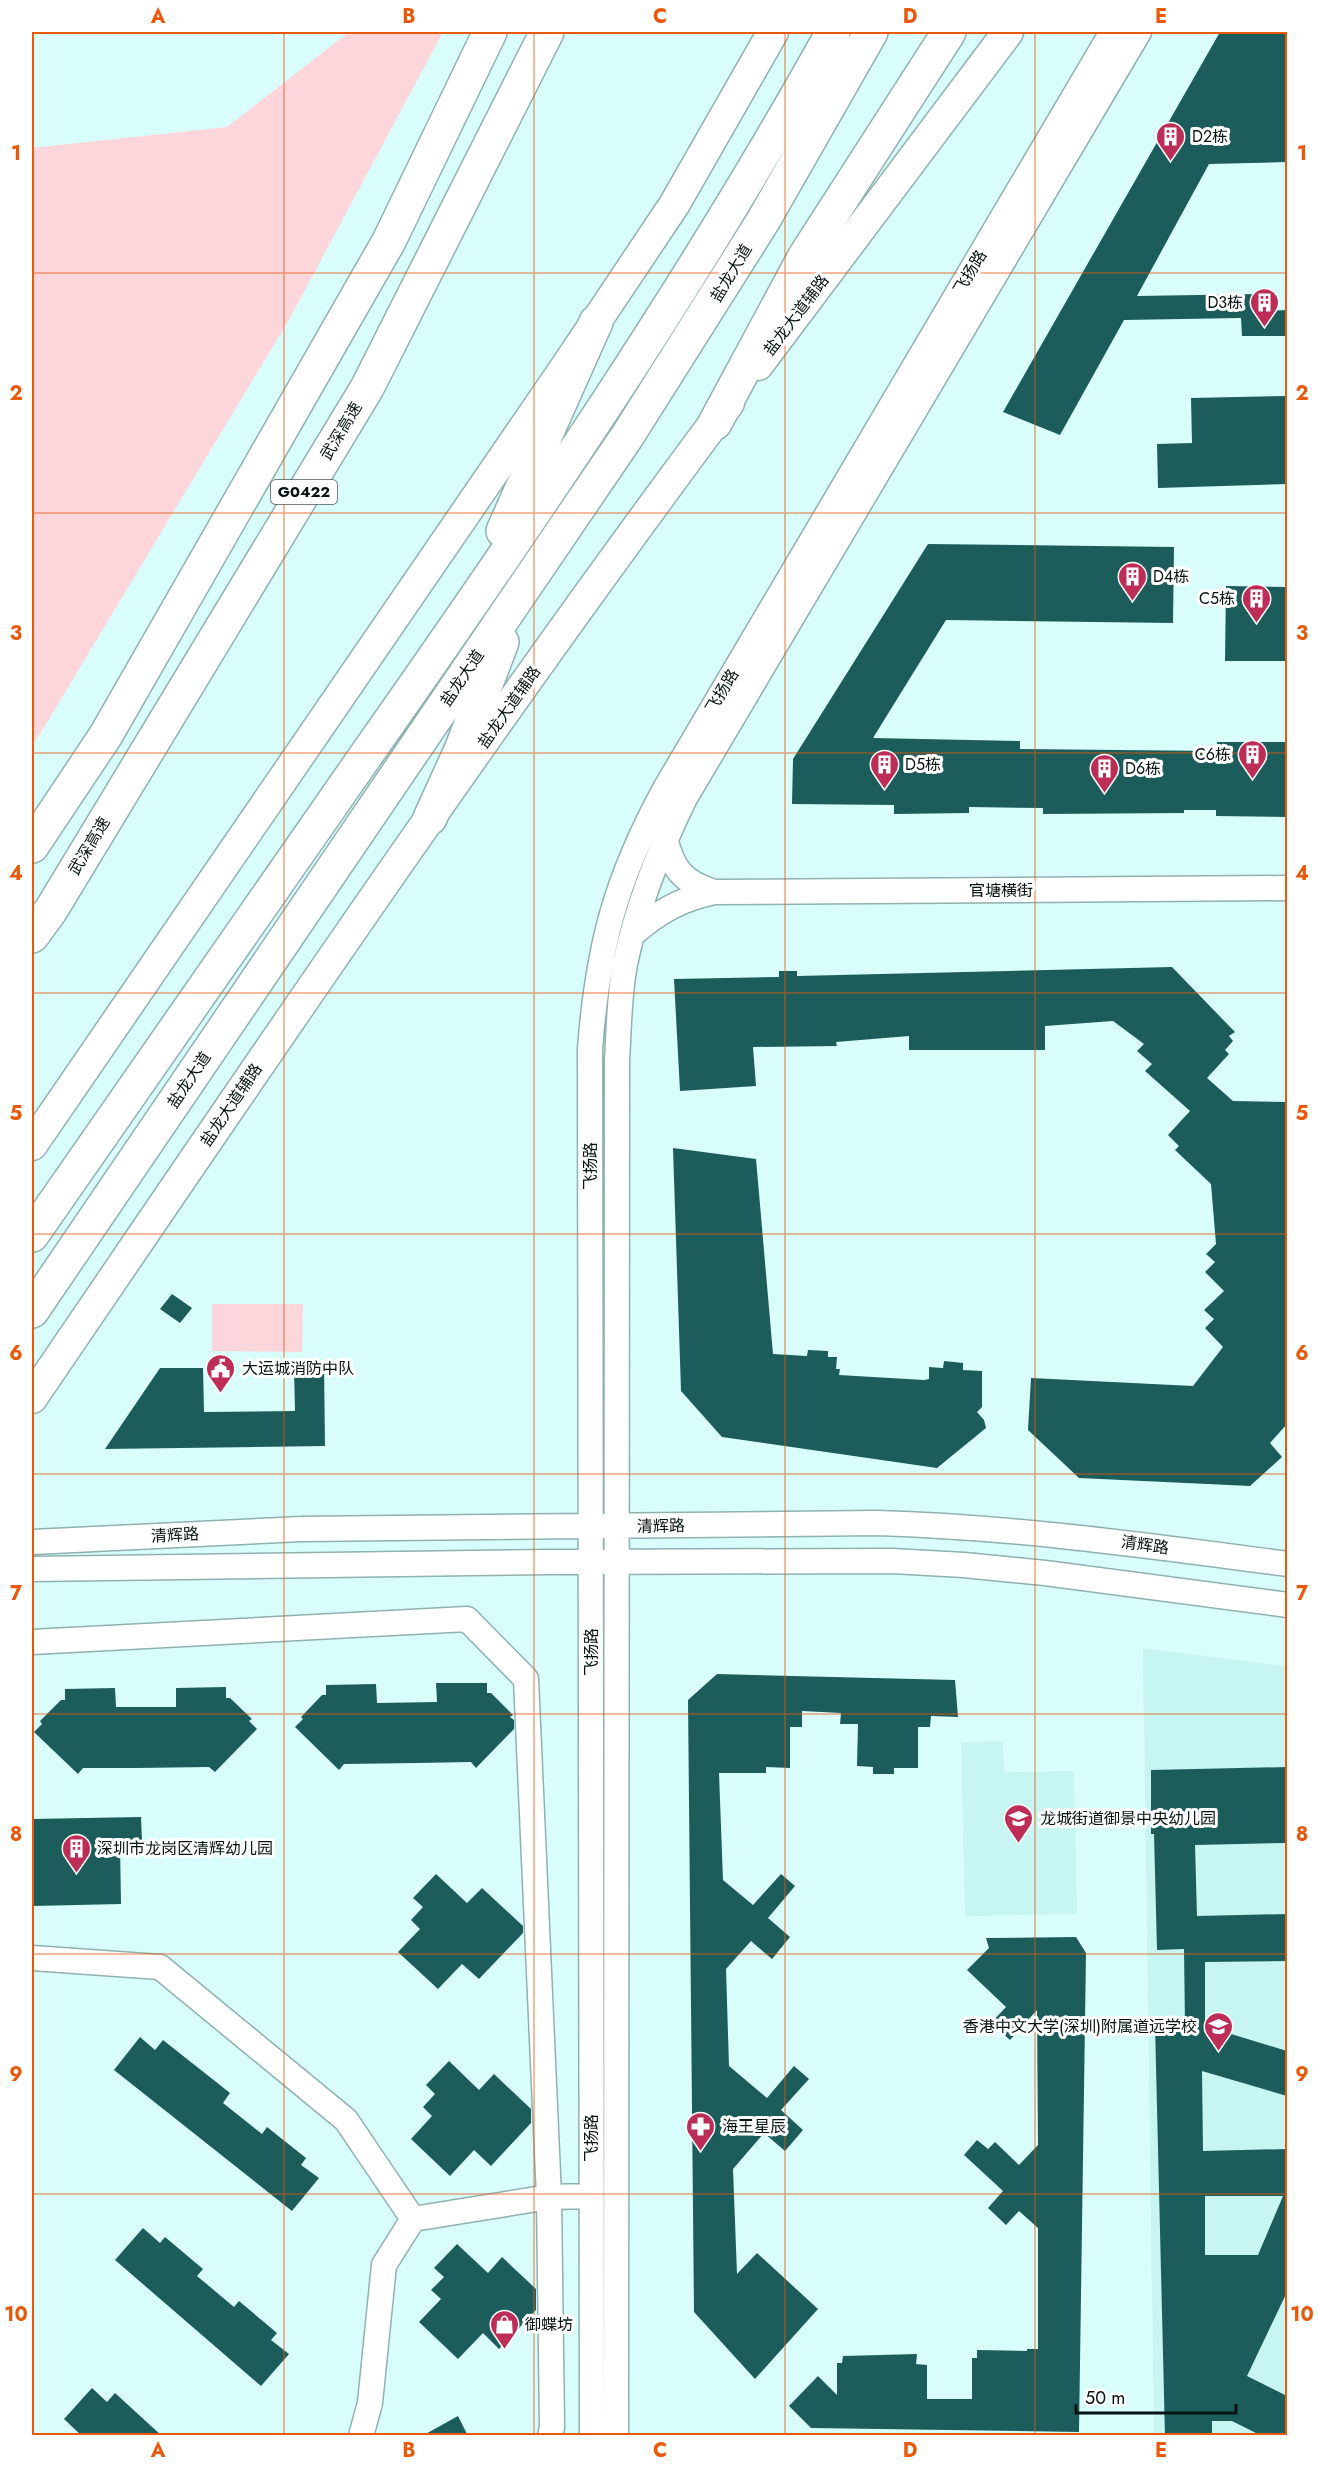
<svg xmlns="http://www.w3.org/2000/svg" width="1319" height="2467" font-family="Jost,'Noto Sans SC',sans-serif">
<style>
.built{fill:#c6f5f2}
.green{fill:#fcd6db}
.building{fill:#1c5d5b;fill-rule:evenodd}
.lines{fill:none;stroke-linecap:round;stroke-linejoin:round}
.minor-casing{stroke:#8fb1af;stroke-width:27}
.major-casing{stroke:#8fb1af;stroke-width:33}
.highway-casing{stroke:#8fb1af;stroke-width:36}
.minor{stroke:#fff;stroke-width:24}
.major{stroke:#fff;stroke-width:30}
.highway{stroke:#fff;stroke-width:33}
.grid{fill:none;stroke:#e8590c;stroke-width:1.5;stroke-opacity:0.55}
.labels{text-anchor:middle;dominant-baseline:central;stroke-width:6;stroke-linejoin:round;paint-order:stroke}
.shield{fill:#fff;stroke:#515a59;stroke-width:1.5}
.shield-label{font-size:15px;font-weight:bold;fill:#061312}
.poi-label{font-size:16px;fill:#061312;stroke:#fff;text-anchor:start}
.street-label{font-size:16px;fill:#061312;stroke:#fff}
.neatline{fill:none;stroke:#e8590c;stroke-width:2}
.grid-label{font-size:20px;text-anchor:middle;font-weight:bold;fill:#e8590c}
</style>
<rect width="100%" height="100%" fill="#d9fdfb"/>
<!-- built -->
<path class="built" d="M1143,1648L1287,1666V2435H1154Z
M1003,1741L1004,1772L1074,1771L1077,1914L965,1916L961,1742Z"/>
<!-- green -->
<path class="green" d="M349,32H443L290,318L43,729L32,745V148L227,127Z
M212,1304H303L302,1352L212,1351Z"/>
<!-- building -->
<path class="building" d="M1220,32H1287V162L1209,164L1137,296L1261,294L1262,311L1287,310V336H1242L1241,318L1124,320L1060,435L1003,412Z
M1287,396V484L1158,488L1157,444L1192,443L1191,398Z
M928,544L1174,547L1173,623L946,620L873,738L1020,741V749L1217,751V742H1287V817L1216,816V810H1184V813L1043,814V808L969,807V813L894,814V805L792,804L793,759Z
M1226,586L1287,587V661H1225Z
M1172,967L1235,1032L1229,1036L1233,1041L1225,1050L1229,1054L1207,1078L1233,1101L1287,1102V1424L1270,1443L1282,1457L1250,1486L1079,1478L1028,1430L1031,1378L1193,1386L1223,1347L1205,1328L1214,1319L1204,1310L1224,1291L1205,1272L1215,1262L1206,1254L1216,1244L1211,1184L1175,1150L1179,1146L1168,1135L1190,1111L1145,1071L1152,1064L1137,1051L1144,1044L1113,1021L1045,1026V1050H909V1036L836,1042L837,1046L753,1047L756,1086L680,1091L674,979L779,977V971H797V976Z
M673,1148L756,1159L773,1354L807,1356L808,1350L828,1351V1357H837L836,1369H840L839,1375L924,1380L929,1379V1367L943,1368L944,1361L963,1363V1370L982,1371V1407L977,1412L984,1420L986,1428L937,1468L722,1437L681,1391Z
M172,1294L192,1308L180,1323L160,1309Z
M324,1365L325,1446L105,1449L160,1368H203L204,1412L295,1411L294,1366Z
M717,1674L955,1680L958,1717L931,1716L930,1727H918V1768H894V1774H873V1767L857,1766L858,1724H840L841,1713L802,1711V1727H790V1768L766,1767V1773H719L723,1880L753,1905L781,1874L795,1886L768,1918L790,1937L772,1959L751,1941L726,1969L729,2066L767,2098L794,2066L809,2079L781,2110L803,2130L785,2151L764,2133L733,2169L737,2274L757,2253L818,2309L755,2379L694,2312L688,1700Z
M436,1683H487V1693H491L513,1715L510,1717L514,1720V1729L476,1768L471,1762L417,1763L344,1764L339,1770L295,1727L303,1719L301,1717L322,1695H326V1685L376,1684L377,1703L437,1702Z
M226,1687V1698H230L252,1719L249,1721L257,1729L215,1772L209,1767L136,1768H83L78,1774L34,1732L42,1724L40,1721L61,1700H65V1689L115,1688L116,1707H176V1688Z
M1287,1767V1843L1195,1845L1197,1916L1287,1914V1961L1205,1962V2026L1287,2051V2096L1202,2071L1203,2151L1287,2149V2292L1247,2376L1287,2396V2436H1262L1232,2421H1212V2436H1165L1155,2025H1185L1184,1949L1157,1950L1154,1834H1151V1770ZM1205,2196H1283L1258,2255H1205Z
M141,1817L142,1843L120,1844L121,1904L32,1906V1819Z
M436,1874L467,1903L482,1888L523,1926V1933L479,1979L462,1964L438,1989L398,1952L420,1929L411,1920L423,1907L413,1898Z
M1076,1937L1086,1953L1079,2432L811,2428L789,2406L818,2376L837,2395V2363H842L843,2356L917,2354L916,2364L927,2365V2399H972V2358H977V2350L1027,2351V2349H1038V2228L1019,2211L1006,2225L988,2208L1003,2191L964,2155L977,2140L988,2149L995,2142L1019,2165L1038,2145L1037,2010L1010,2040L991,2023L1006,2007L967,1970L989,1948L986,1938Z
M140,2037L155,2050L163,2040L230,2093L223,2103L262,2134L267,2127L306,2158L301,2165L319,2178L292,2211L114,2070Z
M449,2061L479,2090L494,2074L531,2109V2123L491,2166L474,2150L450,2176L411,2139L432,2116L423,2107L435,2094L426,2085Z
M143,2228L160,2243L165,2237L203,2269L197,2276L234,2307L239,2301L277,2333L271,2340L289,2354L261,2386L115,2260Z
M457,2244L488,2273L502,2257L536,2289V2310L499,2349L483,2333L458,2359L419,2322L441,2299L431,2290L444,2277L434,2268Z
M92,2388L107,2402L115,2393L162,2436H82L64,2419Z
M458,2416L468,2436H422Z"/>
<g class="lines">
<defs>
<path id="minor" d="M665,838C673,870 683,882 714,892
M633,934C658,912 681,899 714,892L1288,888
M32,1542L302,1529L877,1523C1015,1527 1151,1546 1288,1564
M32,1569L549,1562L892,1561L964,1565L1045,1573L1288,1605
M32,1642L467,1619L526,1679L549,2197L552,2427L550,2436
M32,1958L160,1967L346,2120L413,2219L549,2197L591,2196
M361,2436L370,2403L384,2265L413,2219
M592,2436L590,1049C598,945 616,878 666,787L1112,32
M616,2436L617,1061C619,1028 619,995 625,964C637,906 659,851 685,798L1139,32"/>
<path id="major" d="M758,365L1008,32
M32,1145L565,368L674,205L773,32
M32,1398C260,1063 487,727 729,403"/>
<path id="highway" d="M715,423L805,256L949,32
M503,531L596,322
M430,818L461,750L502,642
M32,846L106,735L389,241L490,32
M32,936L51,910L367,388L547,32
M32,1235C141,1076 252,917 364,758C530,522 693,284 833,32
M32,1311L628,435L763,221L871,32"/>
</defs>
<!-- minor casing -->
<use href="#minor" class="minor-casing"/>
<!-- major casing -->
<use href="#major" class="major-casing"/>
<!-- highway casing -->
<use href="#highway" class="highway-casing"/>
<!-- minor -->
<use href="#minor" class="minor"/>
<!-- major -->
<use href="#major" class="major"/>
<!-- highway -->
<use href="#highway" class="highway"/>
</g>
<!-- grid -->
<path class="grid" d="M284,32V2436M534,32V2436M785,32V2436M1035,32V2436M32,273H1288M32,513H1288M32,753H1288M32,993H1288M32,1234H1288M32,1474H1288M32,1714H1288M32,1954H1288M32,2194H1288"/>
<!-- icons -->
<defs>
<symbol id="building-pin" viewBox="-11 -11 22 30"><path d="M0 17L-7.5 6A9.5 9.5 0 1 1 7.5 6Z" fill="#bc2d57" stroke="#fff"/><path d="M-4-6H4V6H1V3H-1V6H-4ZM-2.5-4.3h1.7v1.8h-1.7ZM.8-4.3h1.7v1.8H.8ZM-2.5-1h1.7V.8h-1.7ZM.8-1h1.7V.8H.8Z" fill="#fff"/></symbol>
<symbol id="civic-pin" viewBox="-11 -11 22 30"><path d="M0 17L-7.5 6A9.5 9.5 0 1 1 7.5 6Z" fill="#bc2d57" stroke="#fff"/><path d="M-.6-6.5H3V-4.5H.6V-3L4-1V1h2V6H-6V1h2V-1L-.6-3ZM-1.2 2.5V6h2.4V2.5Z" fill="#fff"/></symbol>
<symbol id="school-pin" viewBox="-11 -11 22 30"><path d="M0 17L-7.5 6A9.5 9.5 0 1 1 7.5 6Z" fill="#bc2d57" stroke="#fff"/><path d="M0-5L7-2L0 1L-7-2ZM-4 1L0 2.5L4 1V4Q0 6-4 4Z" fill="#fff"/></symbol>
<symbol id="pharmacy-pin" viewBox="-11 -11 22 30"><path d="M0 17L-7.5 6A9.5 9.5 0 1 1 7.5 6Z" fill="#bc2d57" stroke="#fff"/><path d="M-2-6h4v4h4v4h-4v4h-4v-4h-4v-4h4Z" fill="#fff"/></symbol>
<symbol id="shop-pin" viewBox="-11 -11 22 30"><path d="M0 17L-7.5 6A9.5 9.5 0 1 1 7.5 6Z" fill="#bc2d57" stroke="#fff"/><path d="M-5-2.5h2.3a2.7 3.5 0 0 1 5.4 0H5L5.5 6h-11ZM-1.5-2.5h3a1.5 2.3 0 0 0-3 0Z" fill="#fff"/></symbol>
</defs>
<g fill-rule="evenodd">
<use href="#building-pin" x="1154" y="120" width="33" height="45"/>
<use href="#building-pin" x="1248" y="286" width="33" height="45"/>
<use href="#building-pin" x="1116" y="560" width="33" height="45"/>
<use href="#building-pin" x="1240" y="582" width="33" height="45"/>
<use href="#building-pin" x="1236" y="738" width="33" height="45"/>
<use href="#building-pin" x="868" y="748" width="33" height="45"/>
<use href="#building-pin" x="1088" y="752" width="33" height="45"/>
<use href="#civic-pin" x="204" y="1352" width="33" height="45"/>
<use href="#school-pin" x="1002" y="1802" width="33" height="45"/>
<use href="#building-pin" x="60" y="1832" width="33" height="45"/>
<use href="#school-pin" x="1202" y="2010" width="33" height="45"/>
<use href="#pharmacy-pin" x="684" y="2110" width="33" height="45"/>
<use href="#shop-pin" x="488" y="2308" width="33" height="45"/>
</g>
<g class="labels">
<!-- shield labels -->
<rect class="shield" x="271" y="480" width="66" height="24" rx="4.5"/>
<g class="shield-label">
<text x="304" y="492">G0422</text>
</g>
<!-- poi labels -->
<g class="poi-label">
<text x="1192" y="136">D2栋</text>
<text x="1243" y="302" text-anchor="end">D3栋</text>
<text x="1153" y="576">D4栋</text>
<text x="1235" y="598" text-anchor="end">C5栋</text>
<text x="1231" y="754" text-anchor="end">C6栋</text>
<text x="905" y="764">D5栋</text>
<text x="1125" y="768">D6栋</text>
<text x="242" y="1368">大运城消防中队</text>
<text x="1040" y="1818">龙城街道御景中央幼儿园</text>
<text x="97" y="1848">深圳市龙岗区清辉幼儿园</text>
<text x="1197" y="2026" text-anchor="end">香港中文大学(深圳)附属道远学校</text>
<text x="722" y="2126">海王星辰</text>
<text x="525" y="2324">御蝶坊</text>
</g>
<!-- street labels -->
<g class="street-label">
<text transform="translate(970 272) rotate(-59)">飞扬路</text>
<text transform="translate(731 273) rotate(-59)">盐龙大道</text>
<text transform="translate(796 315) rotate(-53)">盐龙大道辅路</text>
<text transform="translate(341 431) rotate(-59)">武深高速</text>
<text transform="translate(462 678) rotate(-56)">盐龙大道</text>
<text transform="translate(722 691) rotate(-59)">飞扬路</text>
<text transform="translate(509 707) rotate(-55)">盐龙大道辅路</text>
<text transform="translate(89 846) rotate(-59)">武深高速</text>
<text x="1001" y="890">官塘横街</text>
<text transform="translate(189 1080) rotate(-56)">盐龙大道</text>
<text transform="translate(231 1105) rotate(-56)">盐龙大道辅路</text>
<text transform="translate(590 1166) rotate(-90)">飞扬路</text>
<text transform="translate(661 1526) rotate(-1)">清辉路</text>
<text transform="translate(175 1535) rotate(-3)">清辉路</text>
<text transform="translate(1145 1545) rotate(8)">清辉路</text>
<text transform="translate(591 1652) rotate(-90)">飞扬路</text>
<text transform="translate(591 2138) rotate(-90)">飞扬路</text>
</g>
</g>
<!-- border -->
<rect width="1319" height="2467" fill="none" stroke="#ffffff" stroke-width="66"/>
<!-- scale -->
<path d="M1076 2404v9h160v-9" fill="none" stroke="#061312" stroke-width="3"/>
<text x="1085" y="2404" font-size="18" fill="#061312" stroke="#ffffff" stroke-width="4.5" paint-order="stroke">50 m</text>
<rect x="33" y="33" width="1253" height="2401" class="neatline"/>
<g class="grid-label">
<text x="158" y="23">A</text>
<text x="409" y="23">B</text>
<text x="660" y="23">C</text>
<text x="910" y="23">D</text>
<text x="1161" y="23">E</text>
<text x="16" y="160">1</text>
<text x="1302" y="160">1</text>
<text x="16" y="400">2</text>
<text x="1302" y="400">2</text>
<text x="16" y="640">3</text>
<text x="1302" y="640">3</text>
<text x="16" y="880">4</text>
<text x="1302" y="880">4</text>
<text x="16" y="1120">5</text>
<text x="1302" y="1120">5</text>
<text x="16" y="1360">6</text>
<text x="1302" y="1360">6</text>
<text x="16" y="1600">7</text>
<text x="1302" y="1600">7</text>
<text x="16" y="1841">8</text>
<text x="1302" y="1841">8</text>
<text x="16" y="2081">9</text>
<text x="1302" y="2081">9</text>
<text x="16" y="2321">10</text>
<text x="1302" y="2321">10</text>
<text x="158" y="2457">A</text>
<text x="409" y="2457">B</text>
<text x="660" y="2457">C</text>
<text x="910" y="2457">D</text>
<text x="1161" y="2457">E</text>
</g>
</svg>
